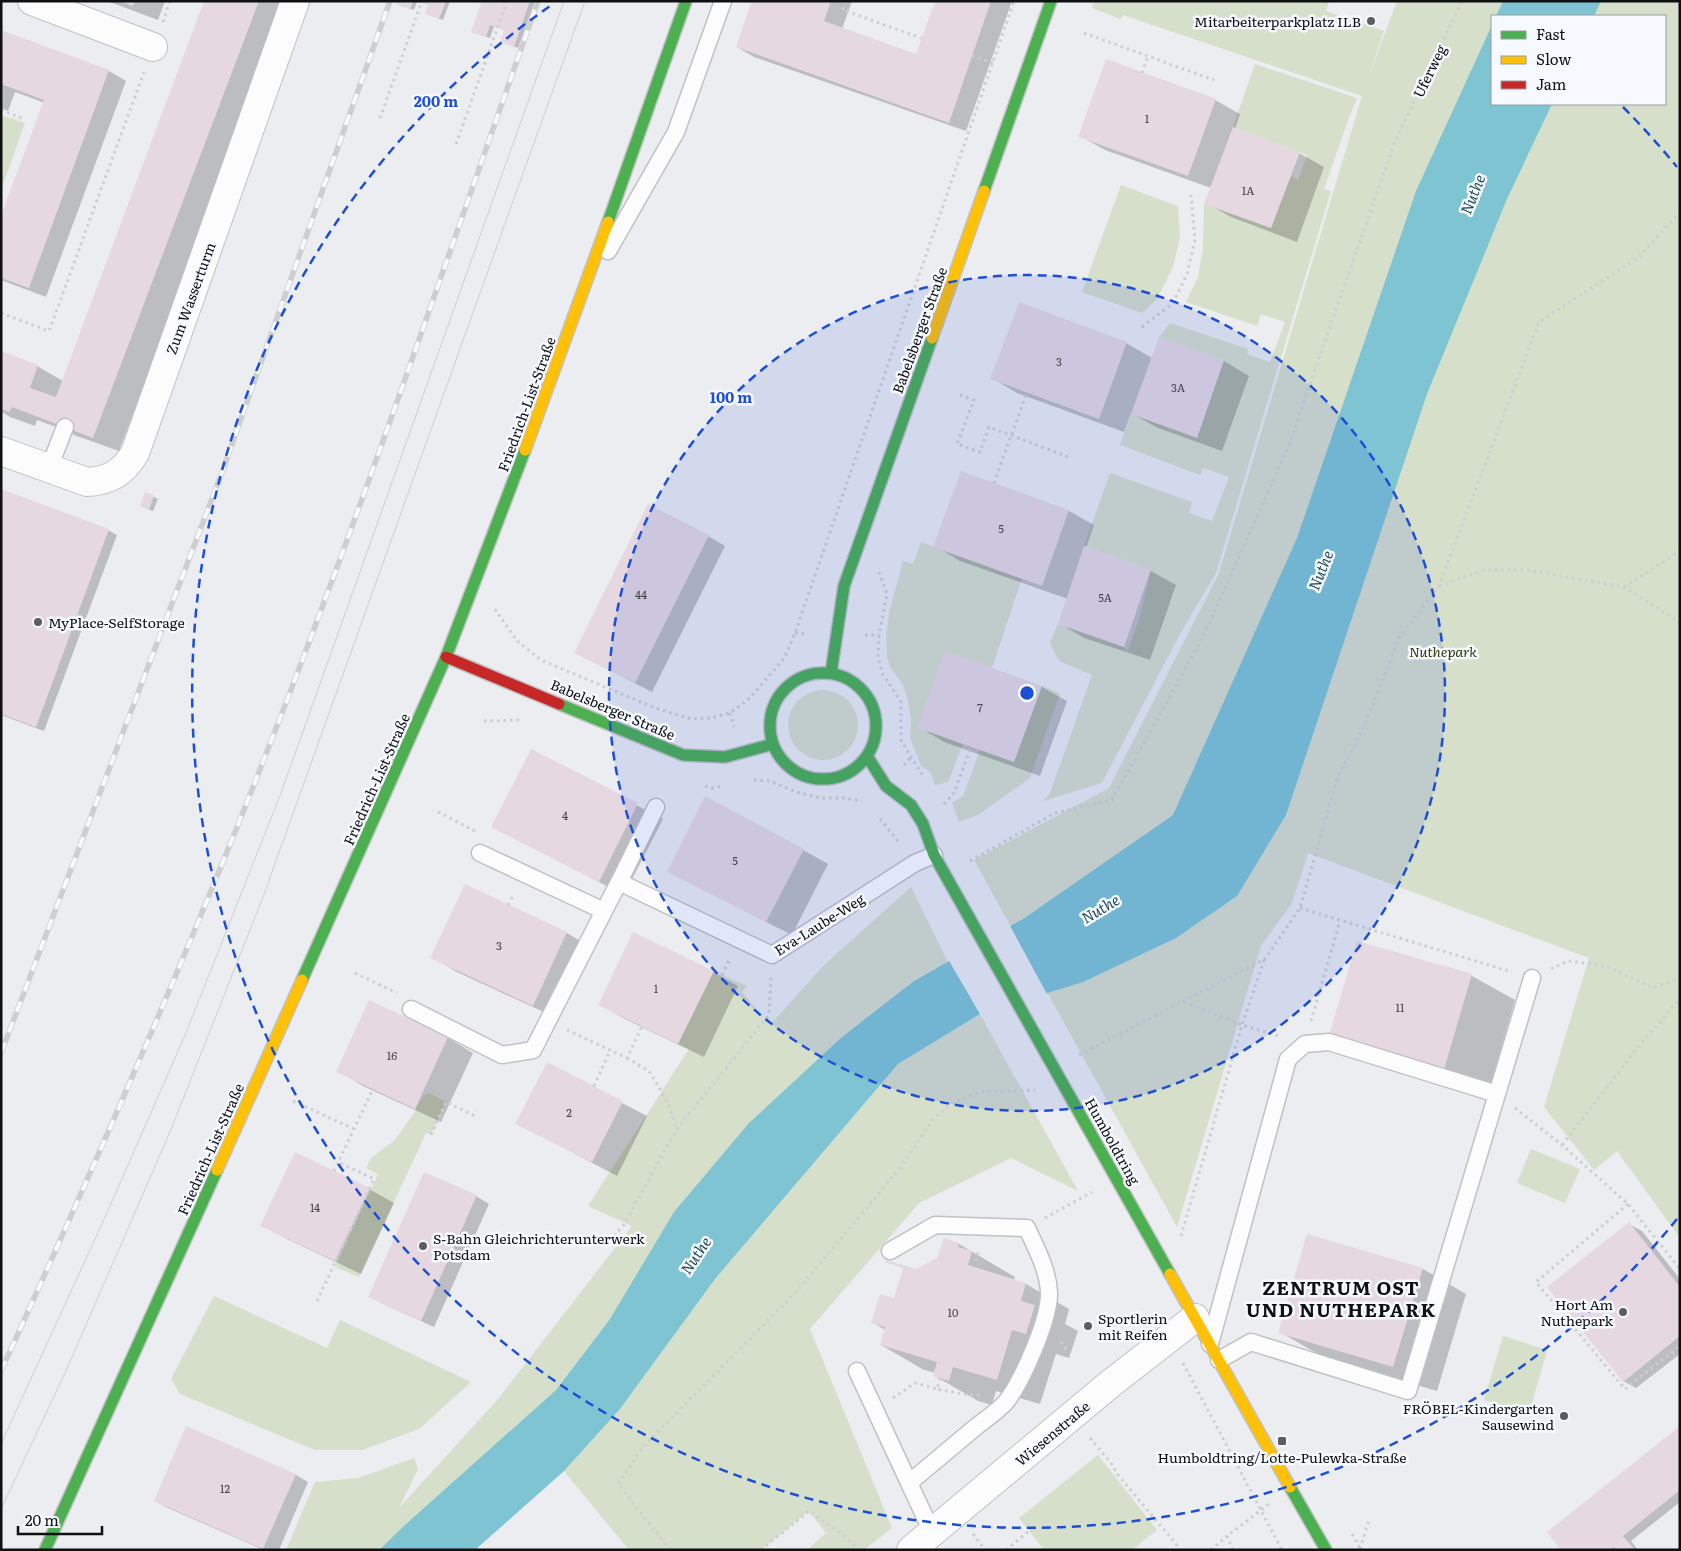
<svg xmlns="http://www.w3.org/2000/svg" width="1681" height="1551" font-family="Literata,serif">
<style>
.green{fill:#d6dfca;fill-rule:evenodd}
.water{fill:#7ec4d2}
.pier{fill:#ebedf0}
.shadow{fill:#0003}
.building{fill:#e5d8e1}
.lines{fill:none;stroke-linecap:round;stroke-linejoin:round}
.lane-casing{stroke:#c0c1c3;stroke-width:19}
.street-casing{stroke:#c0c1c3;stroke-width:30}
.fast-casing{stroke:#c0c1c3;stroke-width:14}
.slow-casing{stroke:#c0c1c3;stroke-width:14}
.jam-casing{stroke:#c0c1c3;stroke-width:14}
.path{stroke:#ceced0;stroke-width:3;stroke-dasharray:2.5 4;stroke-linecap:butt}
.lane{stroke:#fcfcfd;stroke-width:16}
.street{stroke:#fcfcfd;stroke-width:28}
.fast{stroke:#4caf50;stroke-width:11}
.slow{stroke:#ffc107;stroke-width:11}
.jam{stroke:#c62828;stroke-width:11}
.tram{stroke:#ceced0;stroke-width:1}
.rail-casing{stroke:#ceced0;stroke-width:5.5}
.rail{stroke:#f6f9ff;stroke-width:4;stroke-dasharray:11;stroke-linecap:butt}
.ring{fill:none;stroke:#1d4ed8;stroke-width:2.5;stroke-dasharray:9 6}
.poi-dot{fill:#5c5d60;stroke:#f6f9ff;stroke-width:2}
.labels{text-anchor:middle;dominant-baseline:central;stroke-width:5;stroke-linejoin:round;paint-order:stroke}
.number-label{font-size:11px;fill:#464347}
.poi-label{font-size:14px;fill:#0f1012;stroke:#f6f9ff;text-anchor:end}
.street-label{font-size:14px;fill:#0f1012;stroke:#f6f9ff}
.park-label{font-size:14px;font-style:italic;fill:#303e0a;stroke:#f6f9ff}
.water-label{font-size:15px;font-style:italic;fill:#1f4b53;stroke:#f6f9ff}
.district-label{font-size:19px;font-weight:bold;letter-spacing:1px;fill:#0f1012;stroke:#f6f9ff}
.centre{fill:#1d4ed8;stroke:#f6f9ff;stroke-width:2.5}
.ring-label{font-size:15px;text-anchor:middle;font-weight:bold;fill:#1d4ed8;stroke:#f6f9ff;stroke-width:5;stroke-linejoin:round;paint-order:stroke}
</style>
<rect width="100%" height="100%" fill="#ebedf0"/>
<!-- green -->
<path class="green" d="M1094,1H1329L1326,11L1384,31L1369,76L1397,1H1680V1238L1617,1151L1594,1170L1544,1107L1589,958L1308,853L1292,903L1261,946L1177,1227L974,860L1109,788L1219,573L1362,96L1123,15L1121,19L1092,8ZM1492,16H1665V104H1492Z
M1255,64L1357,98L1347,123L1324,189L1331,191L1216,573L1180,634L1102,783L1043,801L1050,793L1092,675L1059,661L1050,643L1058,624L1124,647L1127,652L1139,620L1151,570L1084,546L1110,473L1192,502L1189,513L1212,521L1229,477L1203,468L1200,475L1120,445L1131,414L1197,437L1224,361L1159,337L1170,323L1248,349L1247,354L1270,362L1285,322L1261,314L1257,326L1186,302L1198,277L1203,248L1204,204L1271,228L1291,176L1298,180L1307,155L1233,127Z
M1,115L25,123L1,190Z
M1121,185L1178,206L1180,237L1173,267L1157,299L1142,313L1082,292Z
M921,542L1022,578L992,668L945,652L918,728L963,744L948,782L935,785L930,772L921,766L910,738L911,718L907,697L903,685L889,665L887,656L886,635L889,613L903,561L913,564Z
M1042,686L1060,693L1030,778L978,815L959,822L952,803L963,796L980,750L1014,762Z
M788 725a35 35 0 1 1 70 0a35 35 0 1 1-70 0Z
M911,887L948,962L914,981L610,1319L556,1390L406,1524L379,1550H286L315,1482L358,1478L414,1458L418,1469L399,1508L499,1398L632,1226L588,1206L689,1049L678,1044L714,971L747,986L742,992L770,1025L824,965Z
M980,1014L1078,1191L1011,1158L919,1203L810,1329L892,1528L864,1550H807L826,1533L809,1511L761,1550H629L564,1471L620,1409L715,1279L898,1064Z
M429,1093L446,1102L431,1135L426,1133L359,1277L335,1267L378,1174L366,1168L371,1158L395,1140L414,1113L422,1097Z
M1531,1149L1580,1169L1565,1203L1517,1183Z
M214,1296L327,1348L340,1320L471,1382L419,1429L362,1450H315L180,1394L171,1379Z
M1503,1336L1547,1350L1529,1414L1484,1400Z
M1098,1455L1157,1530L1132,1550H1044L1019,1518Z"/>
<!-- water -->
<path class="water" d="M1503,1H1601L1594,16H1496Z
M1492,25V104H1552L1507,199L1427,394L1286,815L1237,896L1176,938L1083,982L980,1014L898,1064L715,1279L620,1409L564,1471L475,1550H379L406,1524L556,1390L610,1319L674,1212L749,1123L842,1037L914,981L1023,919L1173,815L1297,538L1416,191Z"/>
<!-- pier -->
<path class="pier" d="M1009,924L1048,996L981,1016L948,959Z"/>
<!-- shadow -->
<path class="shadow" d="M107,1H165L158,20Z
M205,1H290L119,451L74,435L57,425L56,427L37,420L35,426L10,417L1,411V353L37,366L63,381Z
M398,1H450L443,20L427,14L430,5L417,2L414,10L401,6Z
M483,1H535L518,48L502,42L505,30L494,26L490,38L472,32Z
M753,1H852L842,29L917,56L936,1H1012L966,131L754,57L737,47Z
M1,31L109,71L126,81L46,297L1,280V220L45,103L15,92L8,111L1,108Z
M1215,100L1240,114L1235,129L1299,153L1324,167L1297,242L1231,217L1206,203L1211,188L1105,150L1080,136Z
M1159,338L1224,361L1249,376L1222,451L1158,428L1131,413L1124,432L1017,393L992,378L1126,343L1152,358Z
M962,472L1069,511L1094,525L1086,548L1151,571L1176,585L1150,660L1084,638L1059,623L1068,599L960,561L935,546Z
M1,490L108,530L117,535L44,731L1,715Z
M146,493L158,499L153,511L145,508Z
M708,536L725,546L652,692L576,653Z
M1042,687L1067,701L1040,776L944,742L919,727Z
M532,751L663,819L624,895L493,827Z
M803,850L828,864L792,935L694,885Z
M465,886L567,933L592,948L559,1019L457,972L432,957Z
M1358,942L1472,976L1515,1000L1487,1097L1372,1063Z
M713,972L738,986L704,1057L625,1019L600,1004Z
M370,1002L448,1038L473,1053L441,1122L363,1086L338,1071Z
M547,1064L647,1116L617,1176L517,1123Z
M424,1173L476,1196L489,1204L434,1327L383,1304L370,1297Z
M369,1189L394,1203L361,1274L287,1239L262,1225Z
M1629,1224L1642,1231L1680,1279V1354L1636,1388L1623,1381Z
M959,1244L1015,1277L1014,1280L1026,1284L1069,1309L1065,1324L1078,1331L1069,1358L1056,1354L1040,1404L996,1391L992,1405L978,1401L935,1376L936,1373L924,1370L881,1345L885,1330L872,1322L895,1299L916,1271L938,1259Z
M1423,1269L1466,1294L1437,1391L1323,1357L1280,1332Z
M1680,1428V1502L1631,1541L1638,1550H1562Z
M296,1475L308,1482L279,1550H264L168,1508L155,1501Z"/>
<!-- building -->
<path class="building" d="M119,1H135L133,6Z
M204,1H259L93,438L12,407L9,412L1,409V351L38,365L30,388L56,397Z
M397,1H413L410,9L396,4Z
M418,1H446L439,19L425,14L428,5Z
M482,1H530L514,47L500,42L504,30L490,25L486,37L471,32Z
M752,1H831L824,21L916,54L935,1H991L949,123L736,47Z
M1,30L109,70L29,288L1,278V216L44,100L1,84Z
M1106,59L1216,99L1188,176L1078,137Z
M1233,127L1300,152L1271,228L1204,204Z
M1019,302L1127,342L1099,419L990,379Z
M1159,337L1224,360L1197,438L1131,414Z
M961,471L1069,510L1042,586L933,547Z
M1,489L109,529L36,727L1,714Z
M145,492L154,495L149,510L140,506Z
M648,504L709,535L635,683L574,653Z
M1084,546L1151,569L1124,647L1058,624Z
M945,651L1042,686L1014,762L918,728Z
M531,749L638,803L599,882L491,827Z
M705,796L804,849L766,922L667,872Z
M465,884L567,932L533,1006L430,958Z
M633,932L714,971L678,1044L598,1005Z
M1357,941L1472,974L1443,1073L1328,1039Z
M369,1000L448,1037L415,1109L336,1072Z
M547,1062L623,1101L592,1162L515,1124Z
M295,1152L370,1188L335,1261L260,1226Z
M424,1172L477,1195L421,1321L368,1297Z
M1629,1222L1680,1287V1336L1623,1382L1547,1287Z
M1307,1234L1423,1268L1393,1367L1278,1333Z
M944,1238L959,1243L958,1247L972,1251L968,1265L1026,1283L1021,1301L1035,1305L1026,1334L1012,1330L997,1380L953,1367L949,1381L933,1376L937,1362L880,1345L885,1327L871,1323L880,1294L894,1298L903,1268L885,1262L886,1260L916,1269L937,1258Z
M186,1426L296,1474L263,1549L154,1501Z
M1680,1426V1490L1623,1536L1635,1550H1616L1614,1547L1610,1550H1561L1547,1532Z"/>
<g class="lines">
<defs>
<path id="lane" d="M608,251L676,132L723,1
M49,468L65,427
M480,853L604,911L619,882L772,955L915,863L934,855
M619,882L656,807
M411,1009L502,1055L533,1050L604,911
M1497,1094L1532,978
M890,1251L935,1225L1027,1228C1036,1248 1048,1270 1049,1292C1050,1319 1022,1381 1006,1402C998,1411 986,1419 977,1426C954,1445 932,1464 909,1483L932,1532
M1210,1344L1288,1059L1305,1044L1329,1042L1497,1094L1408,1391L1251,1342L1219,1360
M857,1371L909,1483"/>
<path id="street" d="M32,1L153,47
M1,451L87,482C109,481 123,473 135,453L295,1
M911,1550L1110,1384L1195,1318"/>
<path id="fast" d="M984,191L1051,1
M608,222L686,1
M831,673L844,586L932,338
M770 726a53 53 0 1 1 106 0a53 53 0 1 1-106 0Z
M559,704L683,755L725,757L773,744
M867,756L886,786L911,805L923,824L934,855L1170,1274
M302,980L446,657L525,450
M1290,1487L1326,1550
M45,1550L217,1170"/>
<path id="slow" d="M932,338L984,191
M525,450L608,222
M217,1170L302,980
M1170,1274L1290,1487"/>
<path id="jam" d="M446,657L559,704"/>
</defs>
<!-- lane casing -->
<use href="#lane" class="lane-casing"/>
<!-- street casing -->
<use href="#street" class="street-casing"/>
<!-- fast casing -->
<use href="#fast" class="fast-casing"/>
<!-- slow casing -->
<use href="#slow" class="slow-casing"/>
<!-- jam casing -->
<use href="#jam" class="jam-casing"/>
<!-- path -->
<path class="path" d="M846,1L843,10L921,38
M163,22L170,1
M1084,33L1214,80
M972,56L993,63
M1142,73L1148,56
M1,110L24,119
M380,118L422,1
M456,144L507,1
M1,313L49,331L144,72
M1142,327L1173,303L1187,274L1195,240L1191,195
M960,395L974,400L957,444L980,452L989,427L1071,458
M994,483L1027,392
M879,572L887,594L879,635L878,655L882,673L901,702V740L924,778
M1439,586L1484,570H1528L1624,587L1680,622
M1624,587L1680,551
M495,609L517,641L541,660L655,708L691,719L711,718L730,713L750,698L785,657L795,633L1014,1
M795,633L808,634
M865,635H879
M730,713L734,727
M484,721L521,720
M904,765L912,756
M754,780L770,781L796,792L821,798H844L862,801
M705,786L713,788L721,786
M944,804L954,793L971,747
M438,812L475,831
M880,819L898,841
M970,861L1055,813L1112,800L1204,635L1288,447L1395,141L1462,1
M508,905L514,894
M1300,908L1512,972
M1551,969L1568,961L1606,966L1653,988L1680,978
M355,973L397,993
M722,975L730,958
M1184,1002L1242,1025L1279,1036
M1311,1021L1340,921
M567,1030L627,1058L642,1026
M1079,1055L1265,959L1300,908L1337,779L1363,728L1400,637L1439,586L1539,322L1638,258L1680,212
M627,1058L649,1071L666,1099L677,1129
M594,1086L610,1051
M293,1101L354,1129
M1515,1108L1562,1145L1628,1204L1680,1269
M431,1135L446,1102L473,1115L476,1110
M1562,1145L1638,1047L1680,999
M334,1171L373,1089
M1628,1204L1536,1282L1625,1389L1680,1346
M1045,1218L1092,1192
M1181,1236L1242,1025L1264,960
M605,1245L623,1226L677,1129L769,1015L771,976
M976,1261L979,1249
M317,1301L374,1179L338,1162
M1061,1342L1068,1352
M1183,1363L1282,1550
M940,1378L937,1389L968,1395H980
M893,1398L915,1383L937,1389
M1090,1438L1111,1463L1118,1475L1181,1550
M973,1534L985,1550
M1352,1534L1361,1550
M1360,1549L1369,1520
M670,1550L618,1484L643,1447L797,1291L900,1168L933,1119L954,1102L979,1092L1035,1090
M761,1550L809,1511L842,1534L859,1550
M1006,1550L1029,1531
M1211,1550L1227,1536
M1233,1550L1227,1536L1269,1504"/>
<!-- lane -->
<use href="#lane" class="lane"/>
<!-- street -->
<use href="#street" class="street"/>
<!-- fast -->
<use href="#fast" class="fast"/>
<!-- slow -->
<use href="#slow" class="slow"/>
<!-- jam -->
<use href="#jam" class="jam"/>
<!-- tram -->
<path class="tram" d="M1,1444L106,1215L186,1033L281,793L564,1
M1,1509L65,1373L130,1224L172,1127L263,897L585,1"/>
<defs>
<path id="rail" d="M1,1053L221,475L390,1
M1,1371C89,1178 175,984 253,787C356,528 445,264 538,1"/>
</defs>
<!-- rail casing -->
<use href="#rail" class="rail-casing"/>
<!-- rail -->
<use href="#rail" class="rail"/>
</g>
<!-- distance rings -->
<circle cx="1027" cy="693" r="418" fill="#1d4ed8" fill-opacity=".12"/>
<g class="ring">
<circle cx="1027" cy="693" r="418"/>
<path d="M1677 1219A836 836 0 1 1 553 4M1623 107A836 836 0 0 1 1677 167"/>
</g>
<!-- markers -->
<g class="poi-dot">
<circle cx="1371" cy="21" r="5"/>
<circle cx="38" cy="622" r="5"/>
<circle cx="423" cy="1246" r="5"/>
<circle cx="1623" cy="1312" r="5"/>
<circle cx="1088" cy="1326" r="5"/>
<circle cx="1564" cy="1416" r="5"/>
<rect x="1277" y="1436" width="10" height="10" rx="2.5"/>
</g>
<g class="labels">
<!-- number labels -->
<g class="number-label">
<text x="1147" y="118">1</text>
<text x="1248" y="190">1A</text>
<text x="1059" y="361">3</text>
<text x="1178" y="387">3A</text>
<text x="1001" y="528">5</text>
<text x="641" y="594">44</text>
<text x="1105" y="597">5A</text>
<text x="980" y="707">7</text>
<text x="565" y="815">4</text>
<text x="735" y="860">5</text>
<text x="499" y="945">3</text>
<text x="656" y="988">1</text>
<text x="1400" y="1007">11</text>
<text x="392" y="1055">16</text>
<text x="569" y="1112">2</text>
<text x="315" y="1207">14</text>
<text x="953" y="1312">10</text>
<text x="225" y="1488">12</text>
</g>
<!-- poi labels -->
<g class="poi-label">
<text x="1361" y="21">Mitarbeiterparkplatz ILB</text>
<text x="48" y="622" text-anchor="start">MyPlace-SelfStorage</text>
<text x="433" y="1238" text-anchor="start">S-Bahn Gleichrichterunterwerk<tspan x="433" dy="16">Potsdam</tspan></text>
<text x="1613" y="1304">Hort Am<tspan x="1613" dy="16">Nuthepark</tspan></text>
<text x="1098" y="1318" text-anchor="start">Sportlerin<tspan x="1098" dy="16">mit Reifen</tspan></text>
<text x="1554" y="1408">FRÖBEL-Kindergarten<tspan x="1554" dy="16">Sausewind</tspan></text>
<text x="1282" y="1457" text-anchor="middle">Humboldtring/Lotte-Pulewka-Straße</text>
</g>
<!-- street labels -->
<g class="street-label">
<text transform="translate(1429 71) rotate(-64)">Uferweg</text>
<text transform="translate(190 298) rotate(-70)">Zum Wasserturm</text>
<text transform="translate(919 330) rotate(-70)">Babelsberger Straße</text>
<text transform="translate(526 404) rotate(-70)">Friedrich-List-Straße</text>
<text transform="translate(613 709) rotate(23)">Babelsberger Straße</text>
<text transform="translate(376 779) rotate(-66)">Friedrich-List-Straße</text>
<text transform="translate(819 924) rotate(-32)">Eva-Laube-Weg</text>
<text transform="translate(1113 1141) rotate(61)">Humboldtring</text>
<text transform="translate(210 1149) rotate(-66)">Friedrich-List-Straße</text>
<text transform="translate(1052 1433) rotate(-40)">Wiesenstraße</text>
</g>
<!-- park labels -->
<g class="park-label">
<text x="1443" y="651">Nuthepark</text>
</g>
<!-- water labels -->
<g class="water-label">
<text transform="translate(1472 194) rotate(-68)">Nuthe</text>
<text transform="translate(1320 570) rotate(-68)">Nuthe</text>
<text transform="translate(1100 908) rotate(-31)">Nuthe</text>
<text transform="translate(695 1255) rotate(-56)">Nuthe</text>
</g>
<!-- district labels -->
<g class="district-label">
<text x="1341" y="1287">ZENTRUM OST<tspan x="1341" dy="22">UND NUTHEPARK</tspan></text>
</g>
</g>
<circle cx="1027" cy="693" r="8" class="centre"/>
<g class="ring-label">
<text x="436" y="107">200 m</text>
<text x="731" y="403">100 m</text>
</g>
<!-- border -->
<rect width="1681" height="1551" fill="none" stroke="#0f1012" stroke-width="5"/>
<!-- legend -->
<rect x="1491" y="15" width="175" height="90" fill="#f6f9ff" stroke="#9a9ca0"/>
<rect x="1501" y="31" width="25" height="8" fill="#4caf50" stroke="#9a9ca0"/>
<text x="1536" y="40" font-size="15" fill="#0f1012">Fast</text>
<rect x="1501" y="56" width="25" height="8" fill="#ffc107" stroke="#9a9ca0"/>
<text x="1536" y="65" font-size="15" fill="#0f1012">Slow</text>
<rect x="1501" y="81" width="25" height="8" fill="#c62828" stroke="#9a9ca0"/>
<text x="1536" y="90" font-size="15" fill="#0f1012">Jam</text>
<!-- scale -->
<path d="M18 1526v8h84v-8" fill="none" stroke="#0f1012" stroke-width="2.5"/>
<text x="25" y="1526" font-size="15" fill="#0f1012" stroke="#f6f9ff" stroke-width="4" paint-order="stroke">20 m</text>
</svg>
